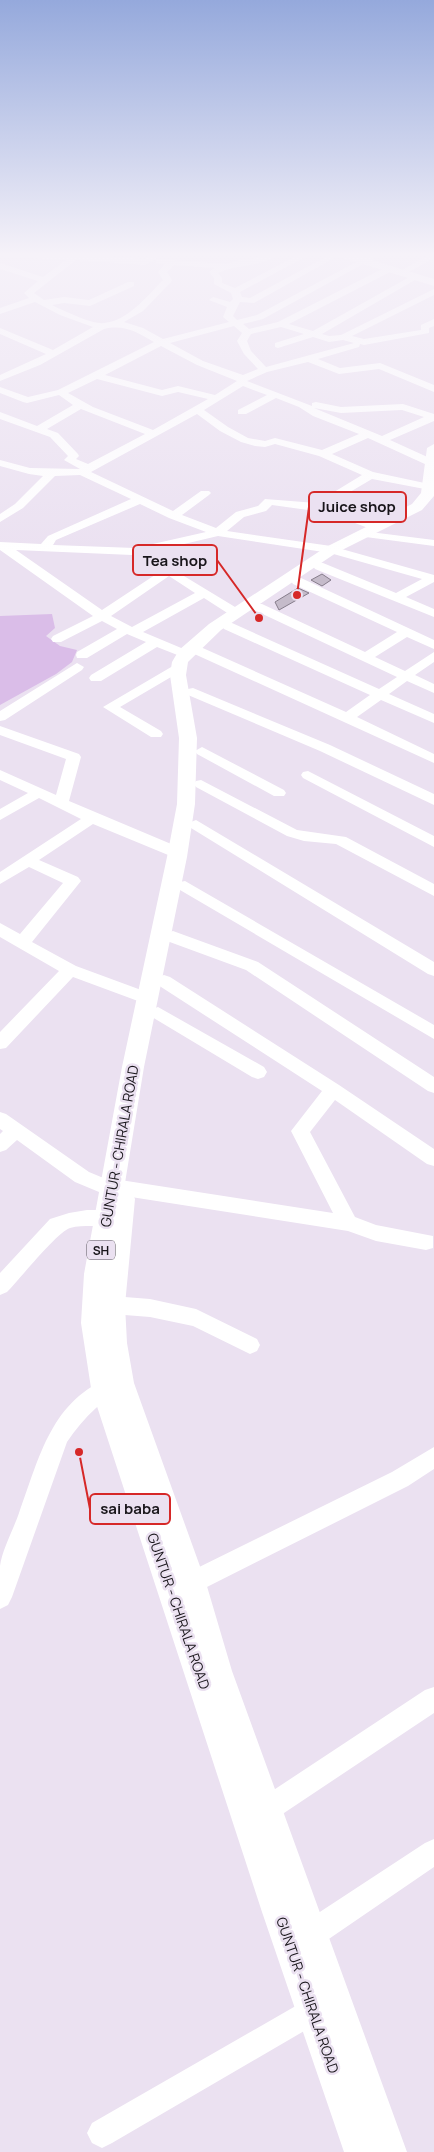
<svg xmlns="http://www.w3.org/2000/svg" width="434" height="2152" font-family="Manrope,sans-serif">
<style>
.green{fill:#dabde8}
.building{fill:#c5bbca;stroke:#867d8b}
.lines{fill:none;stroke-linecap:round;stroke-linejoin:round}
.minor{fill:#fff;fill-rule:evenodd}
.major{fill:#fff;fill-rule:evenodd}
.labels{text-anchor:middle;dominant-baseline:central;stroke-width:5;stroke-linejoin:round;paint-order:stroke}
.shield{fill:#ebe1f1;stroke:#57525a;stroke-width:1}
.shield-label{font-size:12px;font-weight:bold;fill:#18151a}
.street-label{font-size:14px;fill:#18151a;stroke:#ebe1f1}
.leader{fill:none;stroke:#d62828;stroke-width:2}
.callout-dot{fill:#d62828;stroke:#ebe1f1;stroke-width:2}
.callout{fill:#ebe1f1;stroke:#d62828;stroke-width:2}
.callout-label{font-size:15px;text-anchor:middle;font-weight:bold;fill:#18151a}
</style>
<rect width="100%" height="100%" fill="#ebe1f1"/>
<!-- green -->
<path class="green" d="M52,614L55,628L46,636L60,646L77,650L72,662L56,674L0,705V616Z"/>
<!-- building -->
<path class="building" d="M322,574L331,580L322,586L311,580Z
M298,588L309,593L279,610L275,602Z"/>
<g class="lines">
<!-- minor -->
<path class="minor" d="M0,252L72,255L77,252L81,255L144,259L148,258L153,252H161L156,259L227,264L239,260H252L270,252H280C264,268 238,263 218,273L222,278V283L235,288L304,252H314L240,292L242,297L250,298L335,252L343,253L254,303L240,302L233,316L237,320L257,315L375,252H385L263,319L243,324L249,329L278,322L386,267H392V271L289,324L313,331L413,275L420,277L322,334L329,336L341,335L434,289V295L352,336L364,339L421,330V325L434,319V326L429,328V333L364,345L360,344L359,347L318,359L340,368L380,363L434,385V392L379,369L339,374L308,362L267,372L247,381L312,406V403L316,402L341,407L403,404L434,414V421L390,440L434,460V465H427L368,438L332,454L373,472L434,485V489L430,490L372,479L328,505L380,526L382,528L376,531L318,509L308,510L272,505L266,511L244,517L227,531L331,546L434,575V582L406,597L434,609V617L315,569L313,566L319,562L323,563L396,593L422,579L330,553L218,536L146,553L240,610L242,613L240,616H232L204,598L143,632L186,650V645H196L346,712L370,695L224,629L222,626L224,623H232L379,689L397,677L254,610L252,607L254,604H262L365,652L397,632L293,584L291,581L297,577L301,578L434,640V649L407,637L375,657L405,671L434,652V662L415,675L434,684V693L407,681L389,694L434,714V723L381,700L357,717L434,754V763L190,652V657L185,658L157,647L101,681H91L89,678L91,675L146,642L127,634L87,658H77L76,655L77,652L117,629L102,621L61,642H53L51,639L53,636L93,616L0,550V542L41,544L48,536L131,499L80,475L55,476L23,508L0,522V514L15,504L43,476L29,474L0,466V460L30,468L80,469L64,460L68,456L50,437L0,419V412L37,426L73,405L59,395L27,403L23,402L0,393V387L28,397L58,390L154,342C137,332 124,324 104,329L40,365L0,381V375L46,354L0,334V328L53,350L93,327L60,315L35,302L0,314V308L29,298L24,293L38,281L0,269V263L43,277L66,260L0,256ZM156,259V263L165,264L158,272L163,280C147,296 128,321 104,323C93,325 62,310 52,305L64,303L90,306L134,286V282H128L89,300L64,297L44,300L34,293L76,260L145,265ZM174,265L214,268L209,272L214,278V284L231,293L233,299L230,302L213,297L209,300L227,307L223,317L229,322L163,339L143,328L124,322L143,311L171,282L172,280L167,272ZM234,326L242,333L237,341L244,354L258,369L243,375L203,361L170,343ZM281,327L304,334L275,343V347L278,348L313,337L329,342L343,340L354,343L266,367L251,351L247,341L251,334ZM161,346L197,365L237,381L215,395L178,386L162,390L105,375ZM97,379L162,396L178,392L208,399L153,430L93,407L68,393ZM243,386L267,395L238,410V414H246L276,398L299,407L313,416L359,434L322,450L275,438L265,441L248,438L228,427L204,410ZM314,408L341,413L402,410L424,417L382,436ZM81,409L145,434L88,464L76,459L79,456L78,454L58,433L47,429ZM197,414L220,431L241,442L255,446L265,447L275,444L319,456L362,475L316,503L265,499L258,506L236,512L216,528L182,515L209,495L211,493L209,491H201L173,511L91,472ZM140,504L169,518L206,532L135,548L53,545L56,540ZM16,550L132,555L161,571L102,610ZM169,576L195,593L132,627L111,616Z
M434,252V258L409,272L402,270Z
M362,531L434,540V546L358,536L356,534L358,532Z
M77,663L84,667L82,670L5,720L0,721V711Z
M178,663L185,667L183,670L120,707L161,731L163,734L161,737H151L103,707Z
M193,688L330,745L434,794V805L320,751L188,695L186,692L188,689Z
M0,726L79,754L81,757L69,801L183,849L186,853L183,857H173L93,824L39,860L78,877L81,881L32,942L76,966L152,994L154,998L152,1002L146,1004L73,977L6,1048L0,1049V1032L59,971L0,937V923L20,934L63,883L29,867L0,884V872L81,819L39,798L0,820V809L28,793L0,780V770L56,795L66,759L0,735Z
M202,747L284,790L286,793L284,796H274L197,754L195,751Z
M308,771L434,836V847L303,778L301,775L303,772Z
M201,780L297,830L346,837L434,884V896L336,844L304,841L287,836L196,787L194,784L196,781Z
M196,820L434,962V976L428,974L191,828L189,825L191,822Z
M185,881L434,1025V1039L180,890L177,886L180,882Z
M173,931L258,962L434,1077V1093L428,1091L246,970L167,941L165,937L167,933Z
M164,975L170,977L339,1085L434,1149V1166L427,1164L335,1100L310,1132L355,1217L376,1225L433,1236V1248L426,1250L376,1241L348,1231L99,1192L75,1182L17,1140L6,1150L0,1152V1134L3,1131L0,1129V1112L6,1114L89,1172L101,1177L333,1213L291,1131L322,1091L158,985L156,981L158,977Z
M158,1007L264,1067L267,1072L264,1077L258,1079L252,1077L152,1017L150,1013L152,1009Z
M87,1210H106L113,1212L116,1218L113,1224C99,1228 84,1224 70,1228C57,1232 19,1280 7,1292L0,1295V1273L50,1219L69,1213Z
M112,1296L150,1299L196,1309L257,1339L260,1345L257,1351L250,1354L193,1326L150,1317L112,1314L105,1311L102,1305L105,1299Z
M113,1376L120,1379L123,1386C119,1396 105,1400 96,1408C85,1418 75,1430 67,1442L12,1597L8,1605L0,1609C0,1595 0,1580 0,1566C2,1550 14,1528 19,1513C40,1456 51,1400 113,1376Z
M434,1447V1469L408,1486L199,1591L191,1595L183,1591L179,1583L183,1575L392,1472Z
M434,1687V1713L275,1819L266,1823L257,1819L253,1810L257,1801L425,1690Z
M434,1839V1867L320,1945L310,1948L300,1945L297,1935L300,1925L425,1843Z
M313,1996L323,2000L327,2010L323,2020L112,2143L102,2148L92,2143L87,2133L92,2123Z"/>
<!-- major -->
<path class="major" d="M329,252H345L434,279V286L330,254Z
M434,444V496L422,510L336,553L221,630L188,662L186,675L197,738L195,804L187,857L144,1067L124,1189L132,1192L135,1199L125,1305L127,1343L134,1383L206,1583L232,1671L407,2152H344L262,1912L91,1388L81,1323L84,1274L122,1067L167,857L177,804L179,738L170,675L172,662L179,650L209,624L326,547L412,504L421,493L427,448Z"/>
</g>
<!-- sky -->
<linearGradient id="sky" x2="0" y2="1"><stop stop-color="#95a9dc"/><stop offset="0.46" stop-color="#f6f2f9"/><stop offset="1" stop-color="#f6f2f9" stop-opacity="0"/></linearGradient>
<rect width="434" height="553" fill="url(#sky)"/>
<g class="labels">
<!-- shield labels -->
<rect class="shield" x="87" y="1240.5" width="28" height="19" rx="4"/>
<g class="shield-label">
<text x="101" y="1250">SH</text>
</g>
<!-- street labels -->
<g class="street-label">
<text transform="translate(119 1146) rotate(-80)">GUNTUR - CHIRALA ROAD</text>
<text transform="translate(179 1611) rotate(71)">GUNTUR - CHIRALA ROAD</text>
<text transform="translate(308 1995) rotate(71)">GUNTUR - CHIRALA ROAD</text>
</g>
</g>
<!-- callouts -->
<path class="leader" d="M297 595L309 507M259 618L217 560M79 1452L90 1509"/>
<g class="callout-dot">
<circle cx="297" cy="595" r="5"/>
<circle cx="259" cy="618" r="5"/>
<circle cx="79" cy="1452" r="5"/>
</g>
<g class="callout">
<rect x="309" y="492" width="97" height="30" rx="5"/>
<rect x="133" y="545" width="84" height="30" rx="5"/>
<rect x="90" y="1494" width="80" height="30" rx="5"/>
</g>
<g class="callout-label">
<text x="357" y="512">Juice shop</text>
<text x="175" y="566">Tea shop</text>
<text x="130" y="1514">sai baba</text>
</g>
</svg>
